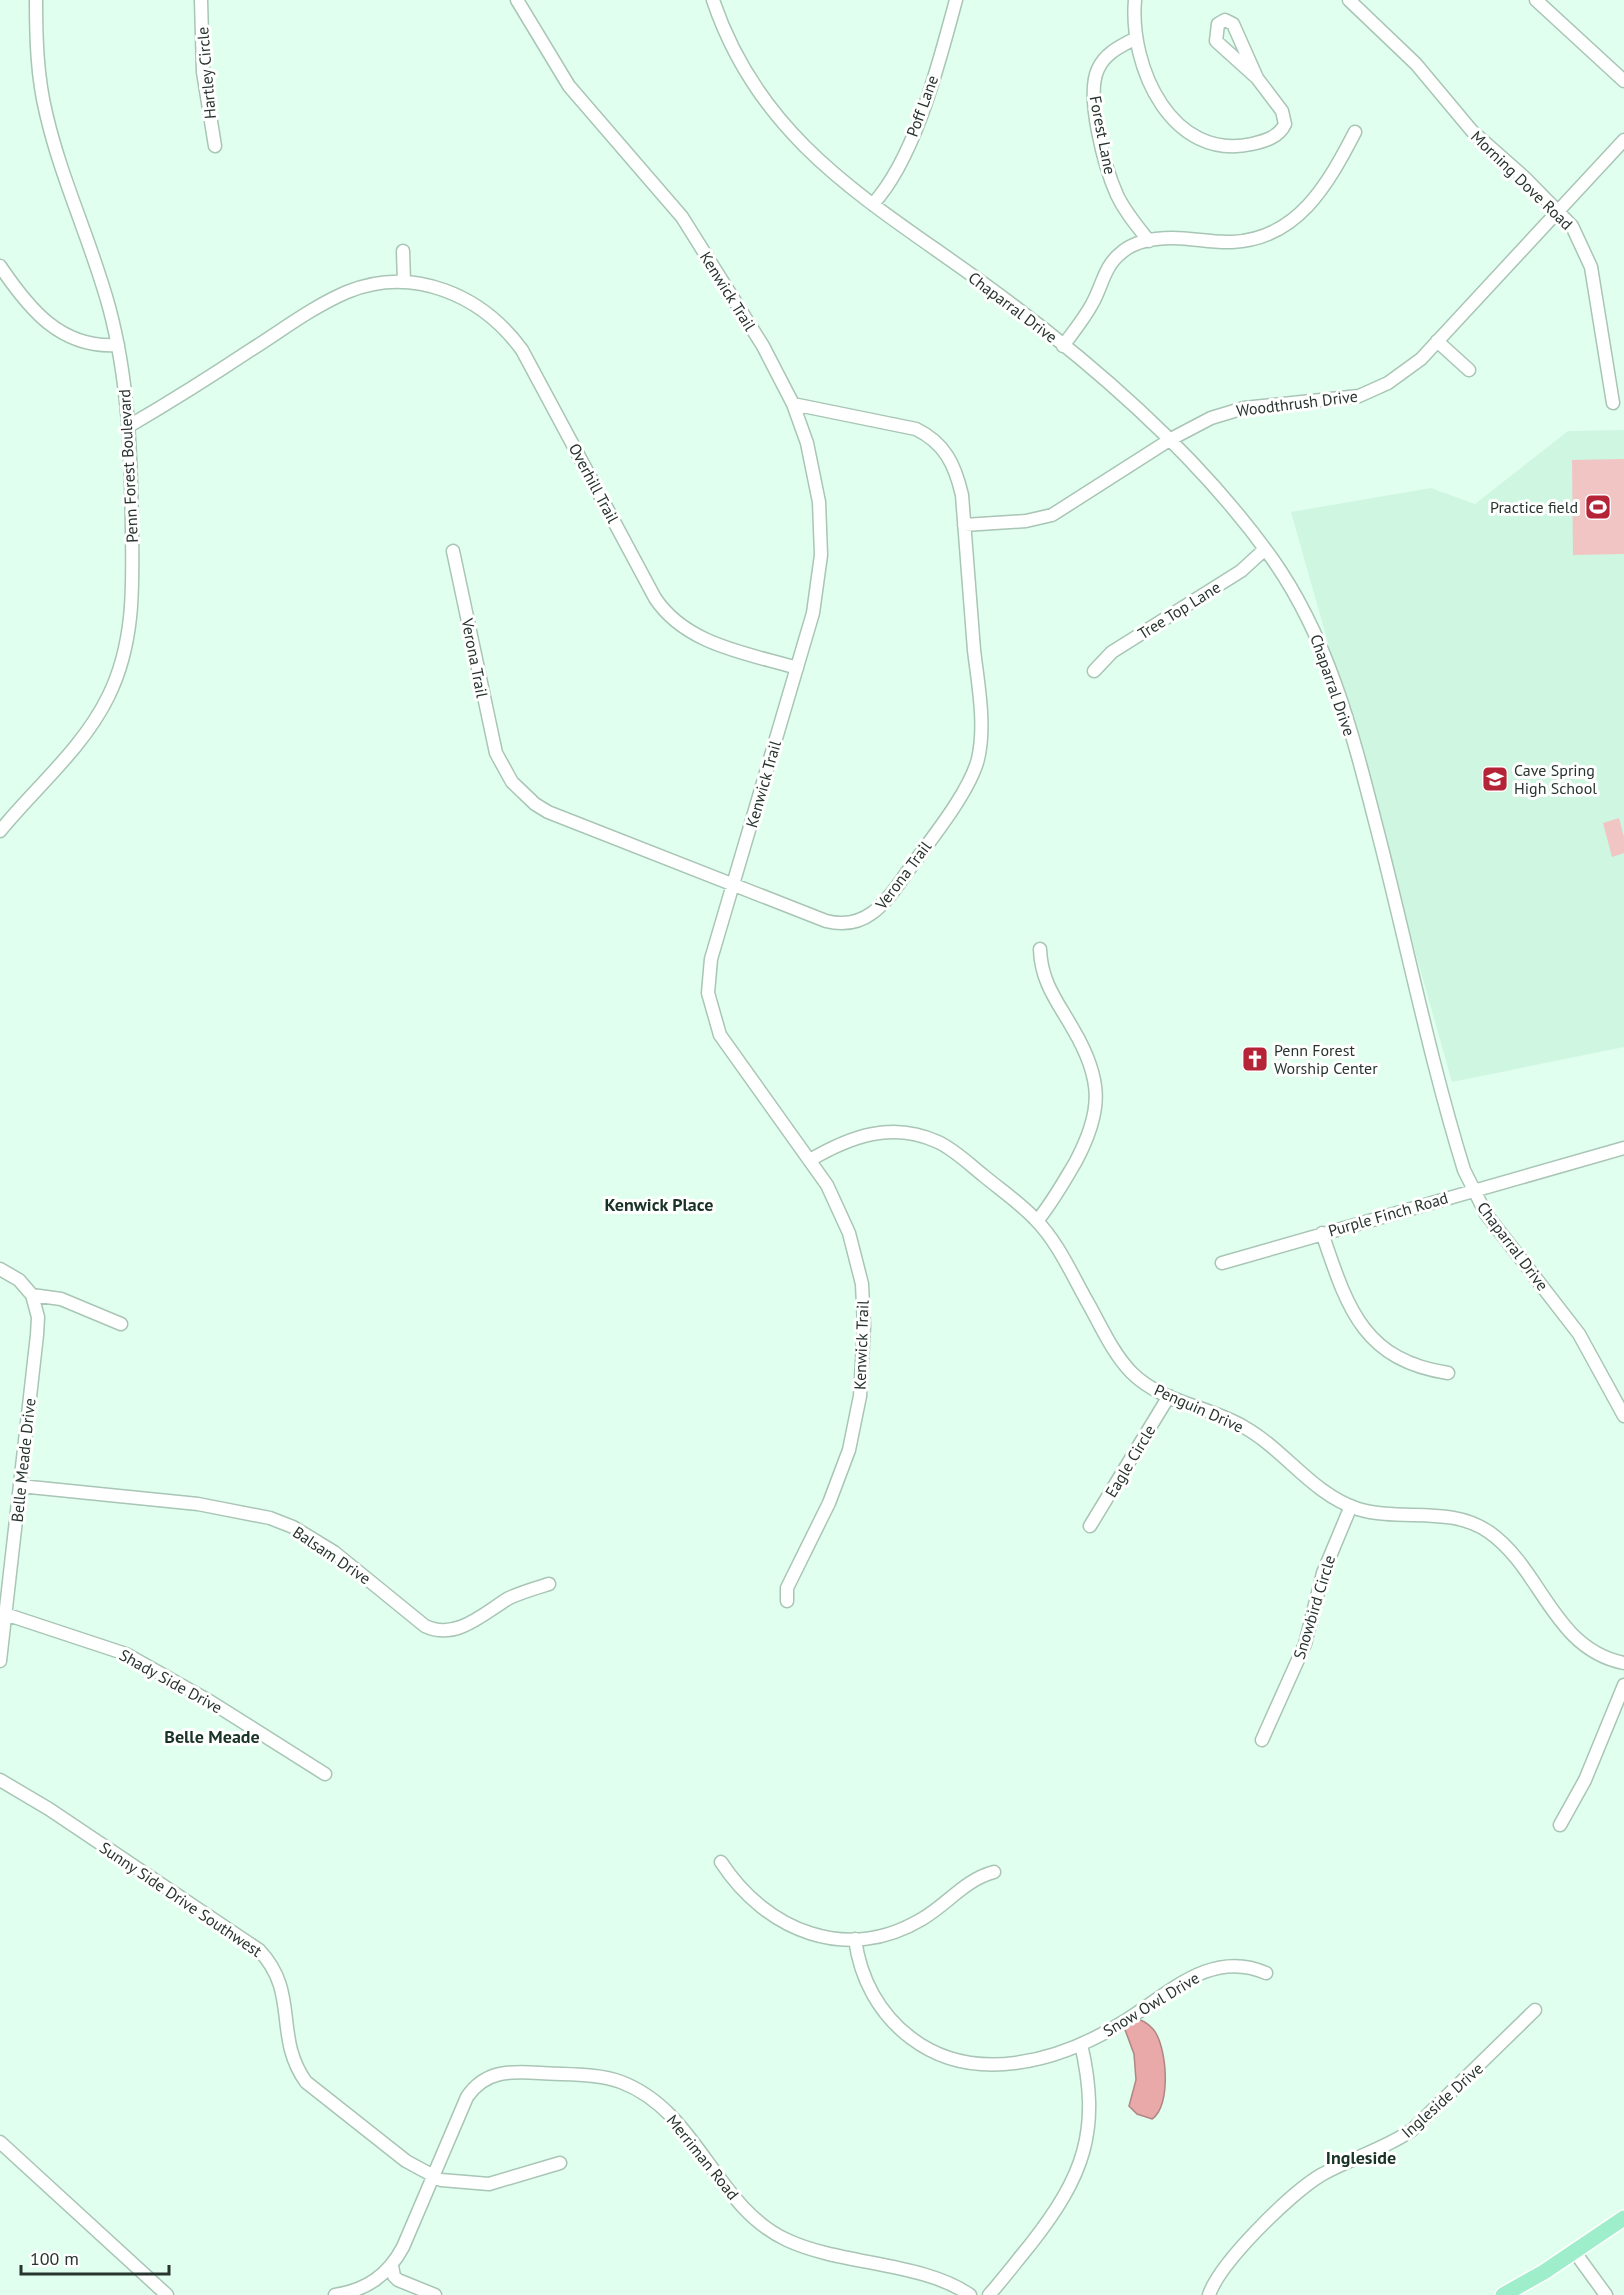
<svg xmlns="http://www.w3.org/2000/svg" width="1624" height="2295" font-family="'PT Sans',sans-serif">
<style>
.built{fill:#cff6e1}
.green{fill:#f1c5c4}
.water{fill:#e9a9a8;stroke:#af8683;stroke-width:1.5}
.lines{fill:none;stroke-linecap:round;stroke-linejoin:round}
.minor-casing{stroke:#a8c5b5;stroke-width:15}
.major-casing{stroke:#fff;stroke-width:18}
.minor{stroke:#fff;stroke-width:12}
.major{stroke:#9eedcb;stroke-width:15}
.labels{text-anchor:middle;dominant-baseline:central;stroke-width:6;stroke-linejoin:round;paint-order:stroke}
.street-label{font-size:16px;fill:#28342e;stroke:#fff}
.poi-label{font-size:16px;fill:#28342e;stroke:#fff;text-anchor:start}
.neighbourhood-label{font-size:18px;font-weight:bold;fill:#1a3327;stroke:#fff}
</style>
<rect width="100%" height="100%" fill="#e0ffee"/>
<!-- built -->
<path class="built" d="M1624,430V1047L1452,1082L1291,512L1431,488L1475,504L1568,431Z"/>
<!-- green -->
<path class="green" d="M1624,459V554L1573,555L1572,460Z
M1619,818L1624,837V853L1612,857L1603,823Z"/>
<!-- water -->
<path class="water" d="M1132,2018C1141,2019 1147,2022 1153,2029C1167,2045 1172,2106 1152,2119L1137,2114L1129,2106L1136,2080L1134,2054L1124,2027Z"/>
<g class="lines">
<defs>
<path id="minor" d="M201,0L203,72L215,146
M517,0L569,86L682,217L763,346L793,404L807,443L819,502L821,555L813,613L711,959L708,993L720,1035L827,1185L849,1233L862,1284L864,1326L860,1396L849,1450L829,1503L787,1588V1601
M713,0C764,152 887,210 1006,300C1104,373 1199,457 1271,557C1328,637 1352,731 1376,825C1406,940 1429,1057 1464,1170L1486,1214L1579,1334L1624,1416
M1135,0C1129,67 1172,162 1252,144C1265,141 1279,137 1285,124L1282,111L1257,78L1233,24L1225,20L1218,24L1216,41L1257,78
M1349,0L1416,64L1472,131L1525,178L1572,226L1591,267L1613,403
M1536,0L1624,81
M1136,38C1121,46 1105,53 1098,69C1085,96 1105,168 1117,195C1125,212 1137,226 1149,241
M873,204C916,157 939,62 956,0
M403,251L404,282
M0,266C29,309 61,349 118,345
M1437,341L1469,370
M1063,346C1073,332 1084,319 1092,304C1102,287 1104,266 1121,253C1134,241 1155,238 1173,238C1193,238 1212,243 1232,242C1298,239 1328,184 1355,132
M129,426C170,402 210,377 249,351C281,331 312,307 347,292C413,265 482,295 522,350L655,598C686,645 747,653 797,668
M964,525L1026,521L1052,515L1171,439L1211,418L1244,408L1359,396L1388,383L1421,359L1624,140
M453,551L496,753L512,782L535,804L548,812L826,921C865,931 885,904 905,875C927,844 969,794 978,759C986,725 978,684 974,650C970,598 966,547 962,495C955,465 945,443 916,429L793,404
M1094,671L1112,652L1241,571L1265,549
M0,831C36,787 83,748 108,697C134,645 133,589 132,532C131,456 129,381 109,307C91,241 61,179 46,113C37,76 36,38 36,0
M810,1160C851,1136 892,1121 938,1142C955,1150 969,1164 984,1176C1001,1190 1020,1203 1035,1219C1058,1242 1072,1275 1088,1303C1101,1326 1113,1354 1132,1373C1162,1403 1209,1406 1244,1427C1285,1450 1312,1494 1358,1509C1401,1522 1450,1505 1489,1532C1542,1569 1553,1649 1624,1663
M1037,1221C1052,1203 1063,1183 1075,1163C1103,1111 1103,1080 1073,1029C1057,1001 1041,982 1040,949
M1322,1233C1347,1306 1362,1360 1448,1373
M1222,1263L1624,1148
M0,1269L19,1280L32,1295L61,1299L121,1324
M20,1486L198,1504L270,1518L293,1527L334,1552L425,1626C456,1641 484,1613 509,1598C522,1592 536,1588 549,1584
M1090,1526L1169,1396
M5,1614L126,1654L211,1702L325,1774
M0,1661L37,1335L38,1317L32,1295
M1262,1740L1305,1644L1323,1573L1351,1506
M0,1780L49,1809L259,1950C300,1993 273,2036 306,2082L406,2161L441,2180L489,2184L560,2163
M1560,1825L1585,1780L1624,1685
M721,1862C766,1931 847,1964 922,1919C948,1904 964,1880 994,1872
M855,1939C860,1978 879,2014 911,2038C974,2086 1059,2061 1120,2024C1166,1997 1209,1948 1266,1973
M0,2142L167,2295
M1574,2251L1606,2295
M392,2266L394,2276L398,2280L435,2295
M335,2295C367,2290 388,2275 403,2247L467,2097C485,2070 511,2071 540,2073C566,2075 596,2073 621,2082C698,2111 715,2207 787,2240C840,2265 923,2262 970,2295
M989,2295C1003,2279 1016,2262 1030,2245C1084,2176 1101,2131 1081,2044
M1209,2295C1220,2262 1291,2193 1321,2175C1351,2158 1383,2150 1412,2130L1535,2010"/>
<path id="major" d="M1503,2295L1544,2272L1624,2218"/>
</defs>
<!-- minor casing -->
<use href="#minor" class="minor-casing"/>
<!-- major casing -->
<use href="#major" class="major-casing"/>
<!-- minor -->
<use href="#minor" class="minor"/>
<!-- major -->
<use href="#major" class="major"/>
</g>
<!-- icons -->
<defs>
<symbol id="stadium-square" viewBox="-11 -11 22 22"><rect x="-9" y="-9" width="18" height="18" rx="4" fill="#b52337" stroke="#fff"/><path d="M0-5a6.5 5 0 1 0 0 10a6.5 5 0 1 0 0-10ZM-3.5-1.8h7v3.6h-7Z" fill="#fff"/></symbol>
<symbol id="school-square" viewBox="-11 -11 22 22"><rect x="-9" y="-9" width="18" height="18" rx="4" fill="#b52337" stroke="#fff"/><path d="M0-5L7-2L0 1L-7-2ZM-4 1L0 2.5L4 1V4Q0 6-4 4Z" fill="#fff"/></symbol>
<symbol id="church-square" viewBox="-11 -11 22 22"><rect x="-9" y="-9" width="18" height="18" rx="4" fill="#b52337" stroke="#fff"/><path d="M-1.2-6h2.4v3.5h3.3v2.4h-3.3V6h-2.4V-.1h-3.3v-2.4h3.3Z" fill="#fff"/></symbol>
</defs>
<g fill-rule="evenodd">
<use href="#stadium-square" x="1583" y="492" width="30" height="30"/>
<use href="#school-square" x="1480" y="764" width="30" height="30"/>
<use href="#church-square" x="1240" y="1044" width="30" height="30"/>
</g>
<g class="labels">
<!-- street labels -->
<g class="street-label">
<text transform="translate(206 73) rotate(-95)">Hartley Circle</text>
<text transform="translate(922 106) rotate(-70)">Poff Lane</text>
<text transform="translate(1103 135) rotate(79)">Forest Lane</text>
<text transform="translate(1522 180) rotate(44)">Morning Dove Road</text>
<text transform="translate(728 291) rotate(58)">Kenwick Trail</text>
<text transform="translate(1013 307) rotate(37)">Chaparral Drive</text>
<text transform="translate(1297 403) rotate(-7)">Woodthrush Drive</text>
<text transform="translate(128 466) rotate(-93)">Penn Forest Boulevard</text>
<text transform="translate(594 483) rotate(62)">Overhill Trail</text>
<text transform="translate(1179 610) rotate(-32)">Tree Top Lane</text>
<text transform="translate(475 658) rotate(79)">Verona Trail</text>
<text transform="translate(1333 685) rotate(71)">Chaparral Drive</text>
<text transform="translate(763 784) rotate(-74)">Kenwick Trail</text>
<text transform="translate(903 875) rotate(-53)">Verona Trail</text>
<text transform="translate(1388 1214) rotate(-16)">Purple Finch Road</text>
<text transform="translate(1513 1246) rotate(53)">Chaparral Drive</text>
<text transform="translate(861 1345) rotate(-88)">Kenwick Trail</text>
<text transform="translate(1199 1408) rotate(24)">Penguin Drive</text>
<text transform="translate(23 1460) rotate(-84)">Belle Meade Drive</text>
<text transform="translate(1130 1461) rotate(-59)">Eagle Circle</text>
<text transform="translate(332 1555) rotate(34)">Balsam Drive</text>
<text transform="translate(1314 1607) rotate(-73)">Snowbird Circle</text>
<text transform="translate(171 1681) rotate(29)">Shady Side Drive</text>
<text transform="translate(181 1899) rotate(34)">Sunny Side Drive Southwest</text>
<text transform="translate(1151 2004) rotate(-31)">Snow Owl Drive</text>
<text transform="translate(1442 2100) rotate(-42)">Ingleside Drive</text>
<text transform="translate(703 2157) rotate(51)">Merriman Road</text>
</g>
<!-- poi labels -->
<g class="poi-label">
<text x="1578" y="507" text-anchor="end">Practice field</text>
<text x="1514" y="770">Cave Spring<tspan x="1514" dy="18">High School</tspan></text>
<text x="1274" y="1050">Penn Forest<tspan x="1274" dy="18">Worship Center</tspan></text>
</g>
<!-- neighbourhood labels -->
<g class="neighbourhood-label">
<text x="659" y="1204">Kenwick Place</text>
<text x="212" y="1736">Belle Meade</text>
<text x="1361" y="2157">Ingleside</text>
</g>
</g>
<!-- scale -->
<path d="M21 2265v9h148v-9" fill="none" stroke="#28342e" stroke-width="3"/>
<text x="30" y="2265" font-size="18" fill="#28342e" stroke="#ffffff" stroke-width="4.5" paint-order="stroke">100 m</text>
</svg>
